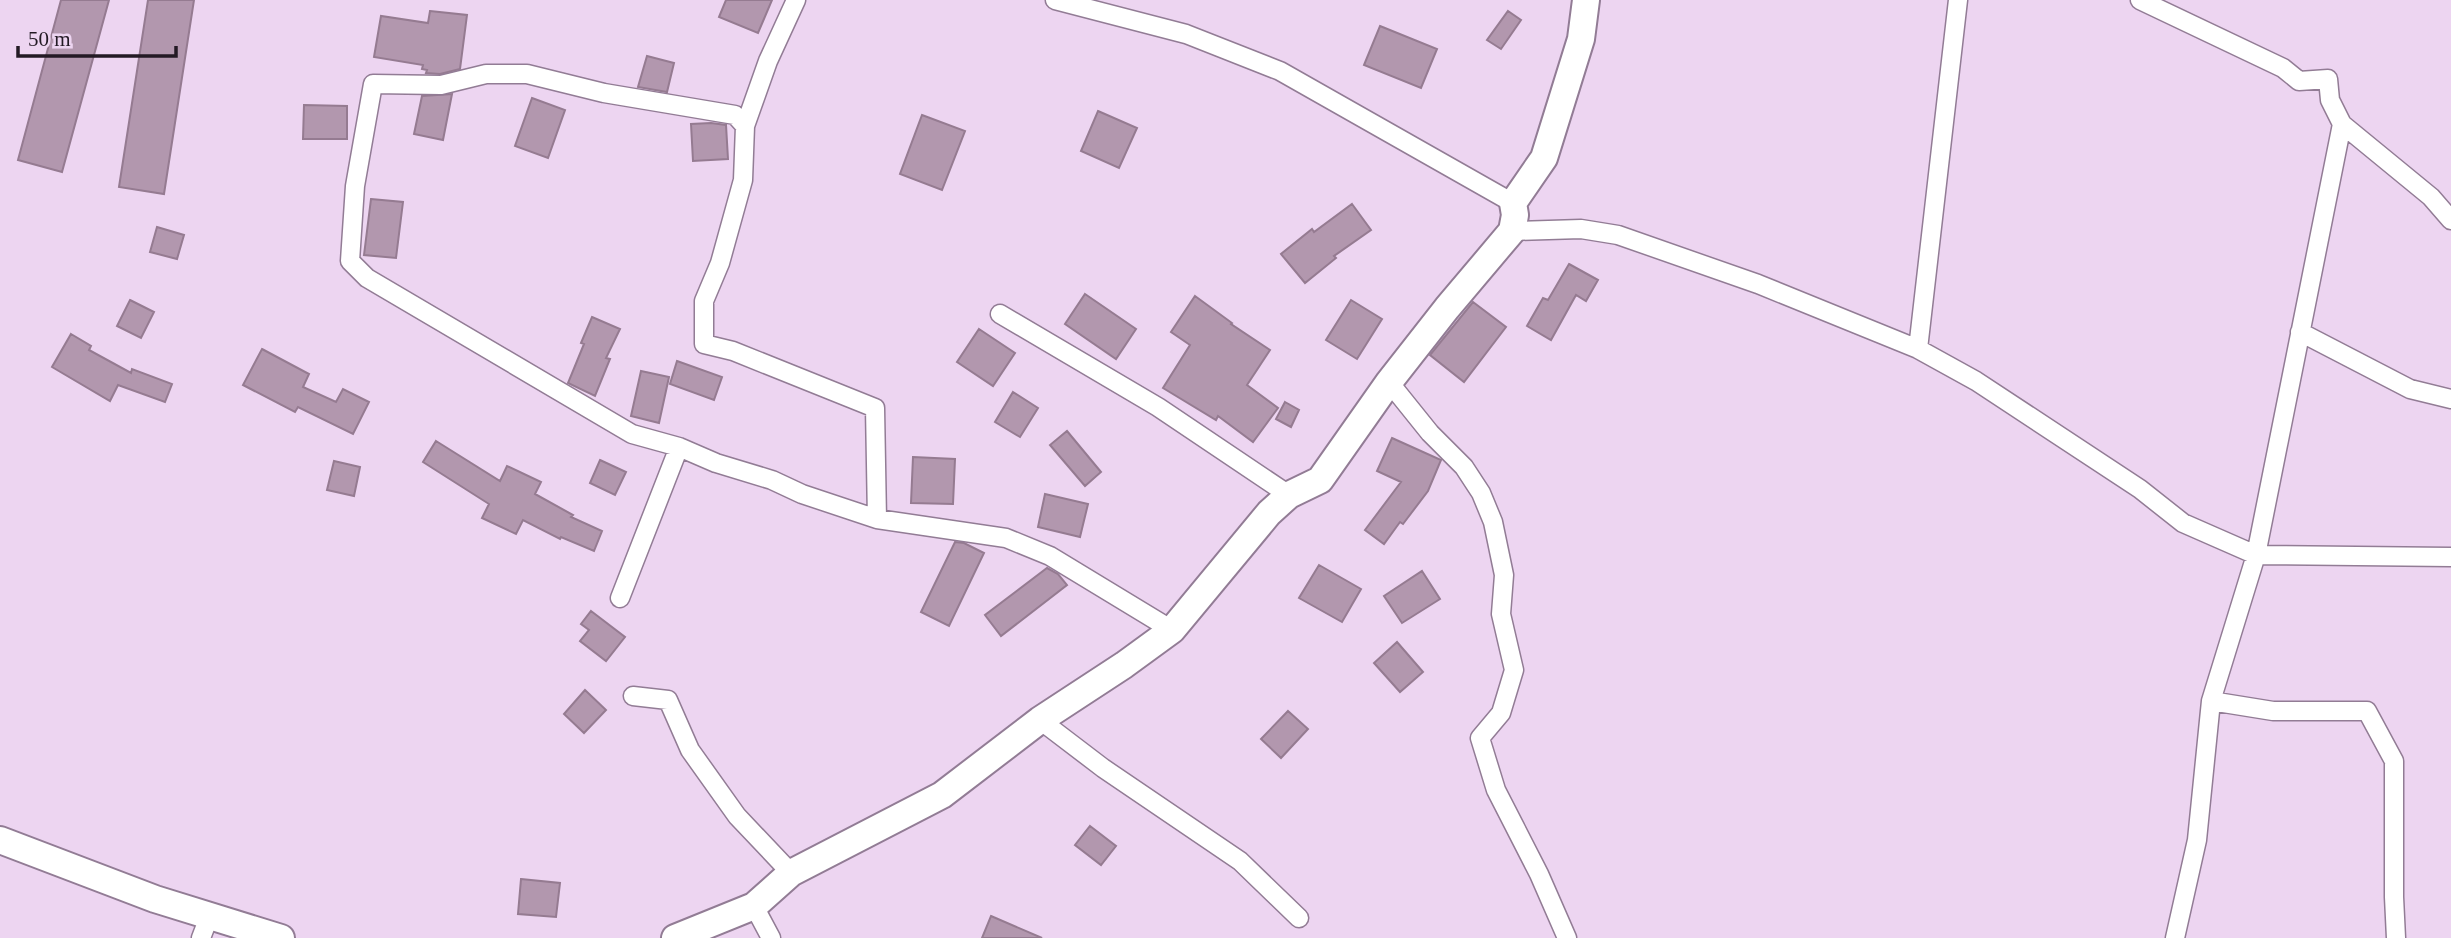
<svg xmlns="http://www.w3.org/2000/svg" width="2451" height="938" font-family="'Times New Roman',serif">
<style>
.building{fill:#b297ae;stroke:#957b91;stroke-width:2}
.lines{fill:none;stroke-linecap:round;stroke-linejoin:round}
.street-casing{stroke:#927c95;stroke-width:21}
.secondary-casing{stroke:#927c95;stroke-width:30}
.street{stroke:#fff;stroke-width:18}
.secondary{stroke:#fff;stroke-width:26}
</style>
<rect width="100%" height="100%" fill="#edd5f1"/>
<!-- building -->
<path class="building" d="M61,0H109L62,172L18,160Z
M148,0H194L164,194L119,187Z
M726,0H772L758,33L719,17Z
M430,11L467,15L460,69L440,74L426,73L427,70L422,69L423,65L374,57L381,16L428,23Z
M1508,11L1521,20L1501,49L1487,40Z
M1380,26L1437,49L1421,88L1364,65Z
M647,56L674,63L667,92L638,87Z
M452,94L443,140L414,134L422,96Z
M532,98L565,110L548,158L515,146Z
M304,105L347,106V139H303Z
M1098,111L1137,128L1119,168L1081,151Z
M922,115L965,131L942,190L900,174Z
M711,123L726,125L728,159L693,161L691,124Z
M371,199L403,202L396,258L364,255Z
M1352,204L1371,230L1334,256L1336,258L1305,283L1281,254L1312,229L1314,232Z
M157,227L184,235L177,259L150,252Z
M1569,264L1598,280L1586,301L1576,295L1551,340L1527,326L1543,298L1548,300Z
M1085,294L1136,329L1116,359L1065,324Z
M1195,296L1232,323L1231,324L1270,350L1247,385L1278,408L1253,442L1218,416L1216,420L1163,388L1190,345L1171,332Z
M130,300L154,312L141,338L117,326Z
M1351,300L1382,319L1357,359L1326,340Z
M1473,302L1506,327L1464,382L1430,355Z
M592,317L620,329L606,358L610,359L595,396L568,383L584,344L581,343Z
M979,329L1015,353L993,386L957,362Z
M71,334L91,346L89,350L131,373L132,369L172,384L165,402L118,385L110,401L52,367Z
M262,349L309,374L303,387L336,402L343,389L369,402L353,434L298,407L295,412L243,385Z
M677,361L722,377L714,400L670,384Z
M641,371L669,377L659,423L631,416Z
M1013,392L1038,408L1020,437L995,422Z
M1285,402L1299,410L1291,427L1276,419Z
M1067,431L1101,472L1085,486L1050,445Z
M1392,438L1441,460L1428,491L1403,524L1400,522L1384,544L1365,530L1401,482L1377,471Z
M436,441L500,481L507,466L541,482L535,494L573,515L571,517L602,531L594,551L561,537L560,539L523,520L516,534L482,518L489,504L423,462Z
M913,457L955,459L953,504L911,503Z
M600,460L626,472L615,495L590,483Z
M334,461L360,467L354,496L327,490Z
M1045,494L1088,504L1080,537L1038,527Z
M955,542L964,543L984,553L949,626L921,612Z
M1319,565L1361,589L1342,622L1299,598Z
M1047,568L1058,574L1067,585L1001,636L985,615Z
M1422,571L1440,599L1402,623L1384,596Z
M591,611L625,637L606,661L580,641L589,630L581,624Z
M1397,642L1423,672L1400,692L1374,663Z
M585,690L606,710L584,733L564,714Z
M1288,711L1308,729L1281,758L1261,739Z
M1090,826L1116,846L1101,865L1075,845Z
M521,879L560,883L556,917L518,914Z
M991,916L1042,938H982Z"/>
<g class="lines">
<defs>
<path id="street" d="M796,0L768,61L745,126L735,115L604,93L527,74H486L441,85L373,84L355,186L350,261L367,278L632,434L679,447L716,463L772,480L802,494L877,519L1006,538L1050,556L1172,630
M1055,0L1186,34L1280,71L1513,203
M2140,0L2283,68L2299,81L2328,79L2330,100L2342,124L2256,555L2211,701L2197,840L2175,938
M2342,124L2431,197L2451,220
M745,126L743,180L720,263L704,301V344L733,351L875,408L877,519
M1512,231L1581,229L1618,235L1758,284L1918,349L1976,381L2140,489L2183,523L2256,555L2451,557
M1000,314L1158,407L1289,495
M2300,332L2410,389L2451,399
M1918,349L1958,0
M1389,382L1430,433L1464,467L1481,493L1493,522L1504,575L1501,614L1514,670L1501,713L1480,738L1496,790L1539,874L1567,938
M620,598L679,447
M633,696L668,700L690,750L737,816L791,873
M2211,701L2273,711H2367L2394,761V897L2396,938
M1040,720L1103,768L1240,861L1299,918
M754,906L771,938
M201,938L209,917"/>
<path id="secondary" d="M0,840L155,899L281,938
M675,938L754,906L791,873L942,795L1040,720L1124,665L1172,630L1269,513L1289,495L1320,480L1389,382L1447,308L1512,231L1515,215L1513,203L1544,158L1581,39L1586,0"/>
</defs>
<!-- street casing -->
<use href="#street" class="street-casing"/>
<!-- secondary casing -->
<use href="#secondary" class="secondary-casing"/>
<!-- street -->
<use href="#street" class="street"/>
<!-- secondary -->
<use href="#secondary" class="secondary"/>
</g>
<!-- scale -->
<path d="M18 46v10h158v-10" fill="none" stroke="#231a24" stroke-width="3.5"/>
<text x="28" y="46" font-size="21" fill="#231a24" stroke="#edd5f1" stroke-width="5" paint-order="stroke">50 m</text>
</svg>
